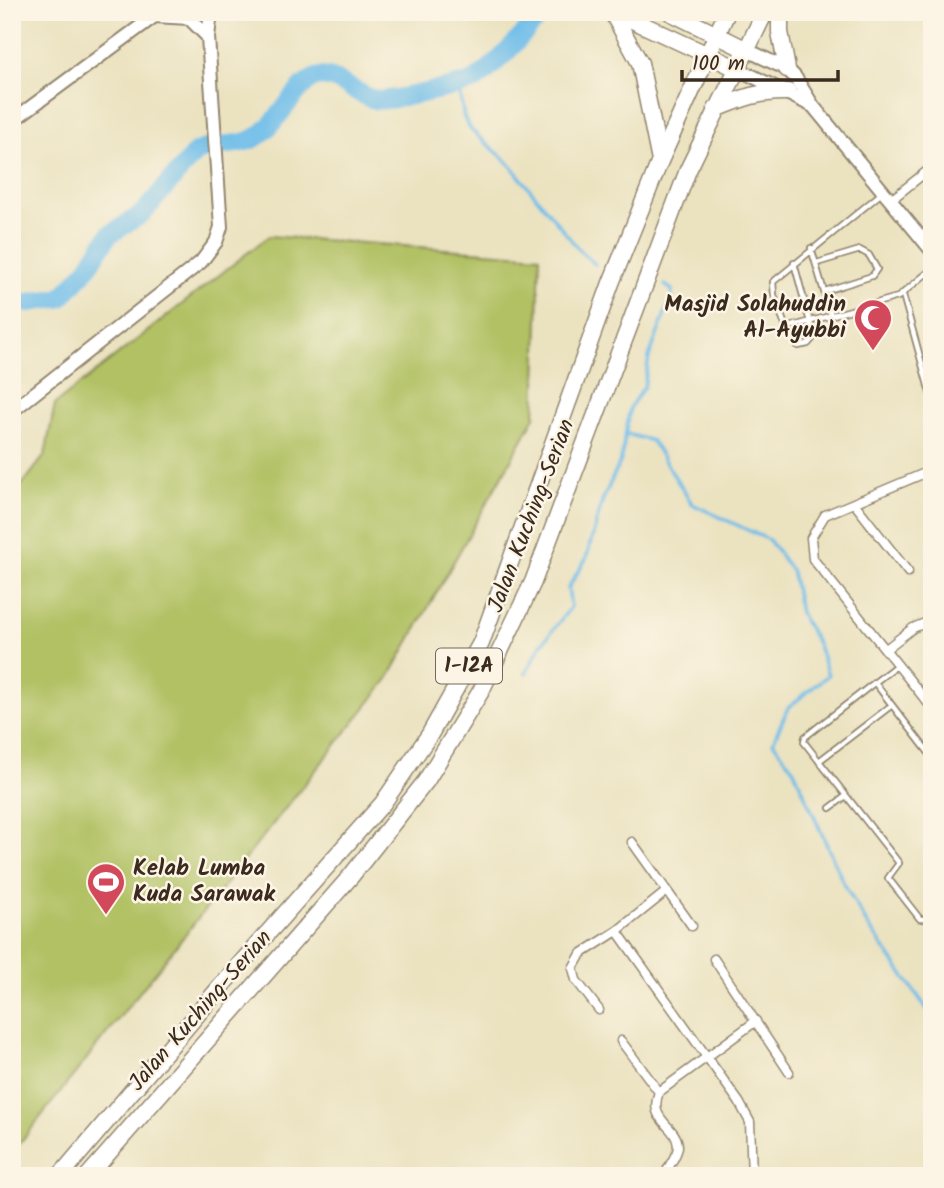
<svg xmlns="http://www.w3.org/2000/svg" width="944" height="1188" font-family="Kalam,sans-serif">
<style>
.green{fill:#b1c163;stroke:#767640;stroke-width:2}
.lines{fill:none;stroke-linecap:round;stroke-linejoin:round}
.stream{stroke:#6ebde9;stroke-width:3.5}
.river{stroke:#6ebde9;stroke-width:19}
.lane-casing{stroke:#93866f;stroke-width:8}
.street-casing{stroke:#93866f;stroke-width:11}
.secondary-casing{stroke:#93866f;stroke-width:16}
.highway-casing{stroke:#93866f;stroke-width:19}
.lane{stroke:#fff;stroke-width:4.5}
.street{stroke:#fff;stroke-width:8}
.secondary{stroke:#fff;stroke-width:12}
.highway{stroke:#fff;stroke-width:16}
.labels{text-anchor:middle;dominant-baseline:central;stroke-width:5;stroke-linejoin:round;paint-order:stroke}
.shield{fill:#fcf5e5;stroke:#75675a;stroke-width:2}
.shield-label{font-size:21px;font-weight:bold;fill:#3b2a1e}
.poi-label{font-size:23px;font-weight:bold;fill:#3b2a1e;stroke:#fcf5e5;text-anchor:end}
.street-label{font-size:23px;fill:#3b2a1e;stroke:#fcf5e5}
</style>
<rect width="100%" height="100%" fill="#fcf5e5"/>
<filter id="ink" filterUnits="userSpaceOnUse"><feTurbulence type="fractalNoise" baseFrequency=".0143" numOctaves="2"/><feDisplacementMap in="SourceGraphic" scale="14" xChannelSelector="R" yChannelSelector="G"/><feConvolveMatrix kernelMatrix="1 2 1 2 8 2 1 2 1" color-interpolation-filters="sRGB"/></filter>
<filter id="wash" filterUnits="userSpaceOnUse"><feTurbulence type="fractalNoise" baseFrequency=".00686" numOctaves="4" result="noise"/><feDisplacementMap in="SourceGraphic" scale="28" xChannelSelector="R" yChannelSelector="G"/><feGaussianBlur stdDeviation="1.57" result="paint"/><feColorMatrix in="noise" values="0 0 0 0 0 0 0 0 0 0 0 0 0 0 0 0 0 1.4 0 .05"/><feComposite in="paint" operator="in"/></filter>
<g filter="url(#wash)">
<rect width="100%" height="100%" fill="#ebe2c0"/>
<!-- green -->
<path class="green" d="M269,236L540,256L535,417L388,679L12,1153V498L45,455L55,404Z"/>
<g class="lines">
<!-- stream -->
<path class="stream" d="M458,84L464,118L471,130L507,161L581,252L595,264
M627,434L652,441L692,504L769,540L792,572L800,613L818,645L828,675L788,708L773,742L794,770L843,882L867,924L932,1016
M526,673L541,645L571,607L568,588L586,559L603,499L621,460L630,407L644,387L649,357L672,295V290L665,285"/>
<!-- river -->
<path class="river" d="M12,299L25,303L61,298L88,268L109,235L142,214L196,152C215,143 236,147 253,139C276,129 297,81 318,77C338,74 358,97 377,100C387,102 469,84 475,80C501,62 522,34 544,12"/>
</g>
</g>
<g filter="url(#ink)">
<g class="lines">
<defs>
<path id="lane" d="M883,192L773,282L774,295L786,328L898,297L932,269
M811,248L831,315
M817,263L860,250L869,255L877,269L872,276L825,291
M903,295L930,393
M786,328L798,346L808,344L814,337L794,263
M897,665L805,737L804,742L899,863L888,878L920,919H932
M875,683L932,757
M819,761L892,705
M830,808L846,796"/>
<path id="street" d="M891,200L932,167
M932,470L825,515L811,538L813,559L932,708
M854,503L908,572
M886,649L913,628L932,620
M632,842L667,891
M692,926L667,891L617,931L739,1102L750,1122L752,1176
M714,959L789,1072
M599,1010L576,980L573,968L581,954L617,931
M621,1041L659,1092
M665,1176C667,1166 678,1156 678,1146C677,1124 647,1122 659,1092L756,1021"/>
<path id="secondary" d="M155,16L189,18L208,37
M745,49L787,69L795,77L813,106L932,251
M736,68L811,105
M12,121L160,12
M12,411L201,262L216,242L221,227L208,37L211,12"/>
<path id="highway" d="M612,12L640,63L660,161
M615,12L736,68
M670,12L745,49
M780,12V32L787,69
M716,109C742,98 760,91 788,92
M60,1176L228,978L383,803L430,734L481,643L611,283L660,161L727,12
M88,1176L351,876L426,781L481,691L533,582L688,170L765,12"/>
</defs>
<!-- lane casing -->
<use href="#lane" class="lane-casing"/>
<!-- street casing -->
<use href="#street" class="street-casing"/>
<!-- secondary casing -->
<use href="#secondary" class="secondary-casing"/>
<!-- highway casing -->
<use href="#highway" class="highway-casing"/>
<!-- lane -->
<use href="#lane" class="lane"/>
<!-- street -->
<use href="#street" class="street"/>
<!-- secondary -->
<use href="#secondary" class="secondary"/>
<!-- highway -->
<use href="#highway" class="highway"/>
</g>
</g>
<!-- icons -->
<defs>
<symbol id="mosque-pin" viewBox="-11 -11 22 30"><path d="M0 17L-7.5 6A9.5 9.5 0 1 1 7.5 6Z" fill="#d1495b" stroke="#fcf5e5"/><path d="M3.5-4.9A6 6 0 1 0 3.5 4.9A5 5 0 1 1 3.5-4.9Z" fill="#fff"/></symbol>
<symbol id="stadium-pin" viewBox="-11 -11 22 30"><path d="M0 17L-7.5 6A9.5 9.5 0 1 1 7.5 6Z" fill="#d1495b" stroke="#fcf5e5"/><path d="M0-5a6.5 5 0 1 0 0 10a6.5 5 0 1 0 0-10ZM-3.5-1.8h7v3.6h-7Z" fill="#fff"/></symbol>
</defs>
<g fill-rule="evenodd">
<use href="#mosque-pin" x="851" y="296" width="44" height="60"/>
<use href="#stadium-pin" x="84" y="860" width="44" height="60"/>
</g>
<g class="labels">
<!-- shield labels -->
<rect class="shield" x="436" y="648.5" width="66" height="35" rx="5"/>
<g class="shield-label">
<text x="469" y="666">1-12A</text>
</g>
<!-- poi labels -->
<g class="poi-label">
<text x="846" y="305">Masjid Solahuddin<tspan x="846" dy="26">Al-Ayubbi</tspan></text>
<text x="133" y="869" text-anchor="start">Kelab Lumba<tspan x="133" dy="26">Kuda Sarawak</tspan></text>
</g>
<!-- street labels -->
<g class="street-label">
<text transform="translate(532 516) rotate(-69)">Jalan Kuching-Serian</text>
<text transform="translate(201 1011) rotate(-49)">Jalan Kuching-Serian</text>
</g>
</g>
<!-- margin -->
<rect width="944" height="1188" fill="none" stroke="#fcf5e5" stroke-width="42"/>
<!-- scale -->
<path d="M682 70v10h156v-10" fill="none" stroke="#3b2a1e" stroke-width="3.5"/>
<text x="692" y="70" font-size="21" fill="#3b2a1e" stroke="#fcf5e5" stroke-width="5" paint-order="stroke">100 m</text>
</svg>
